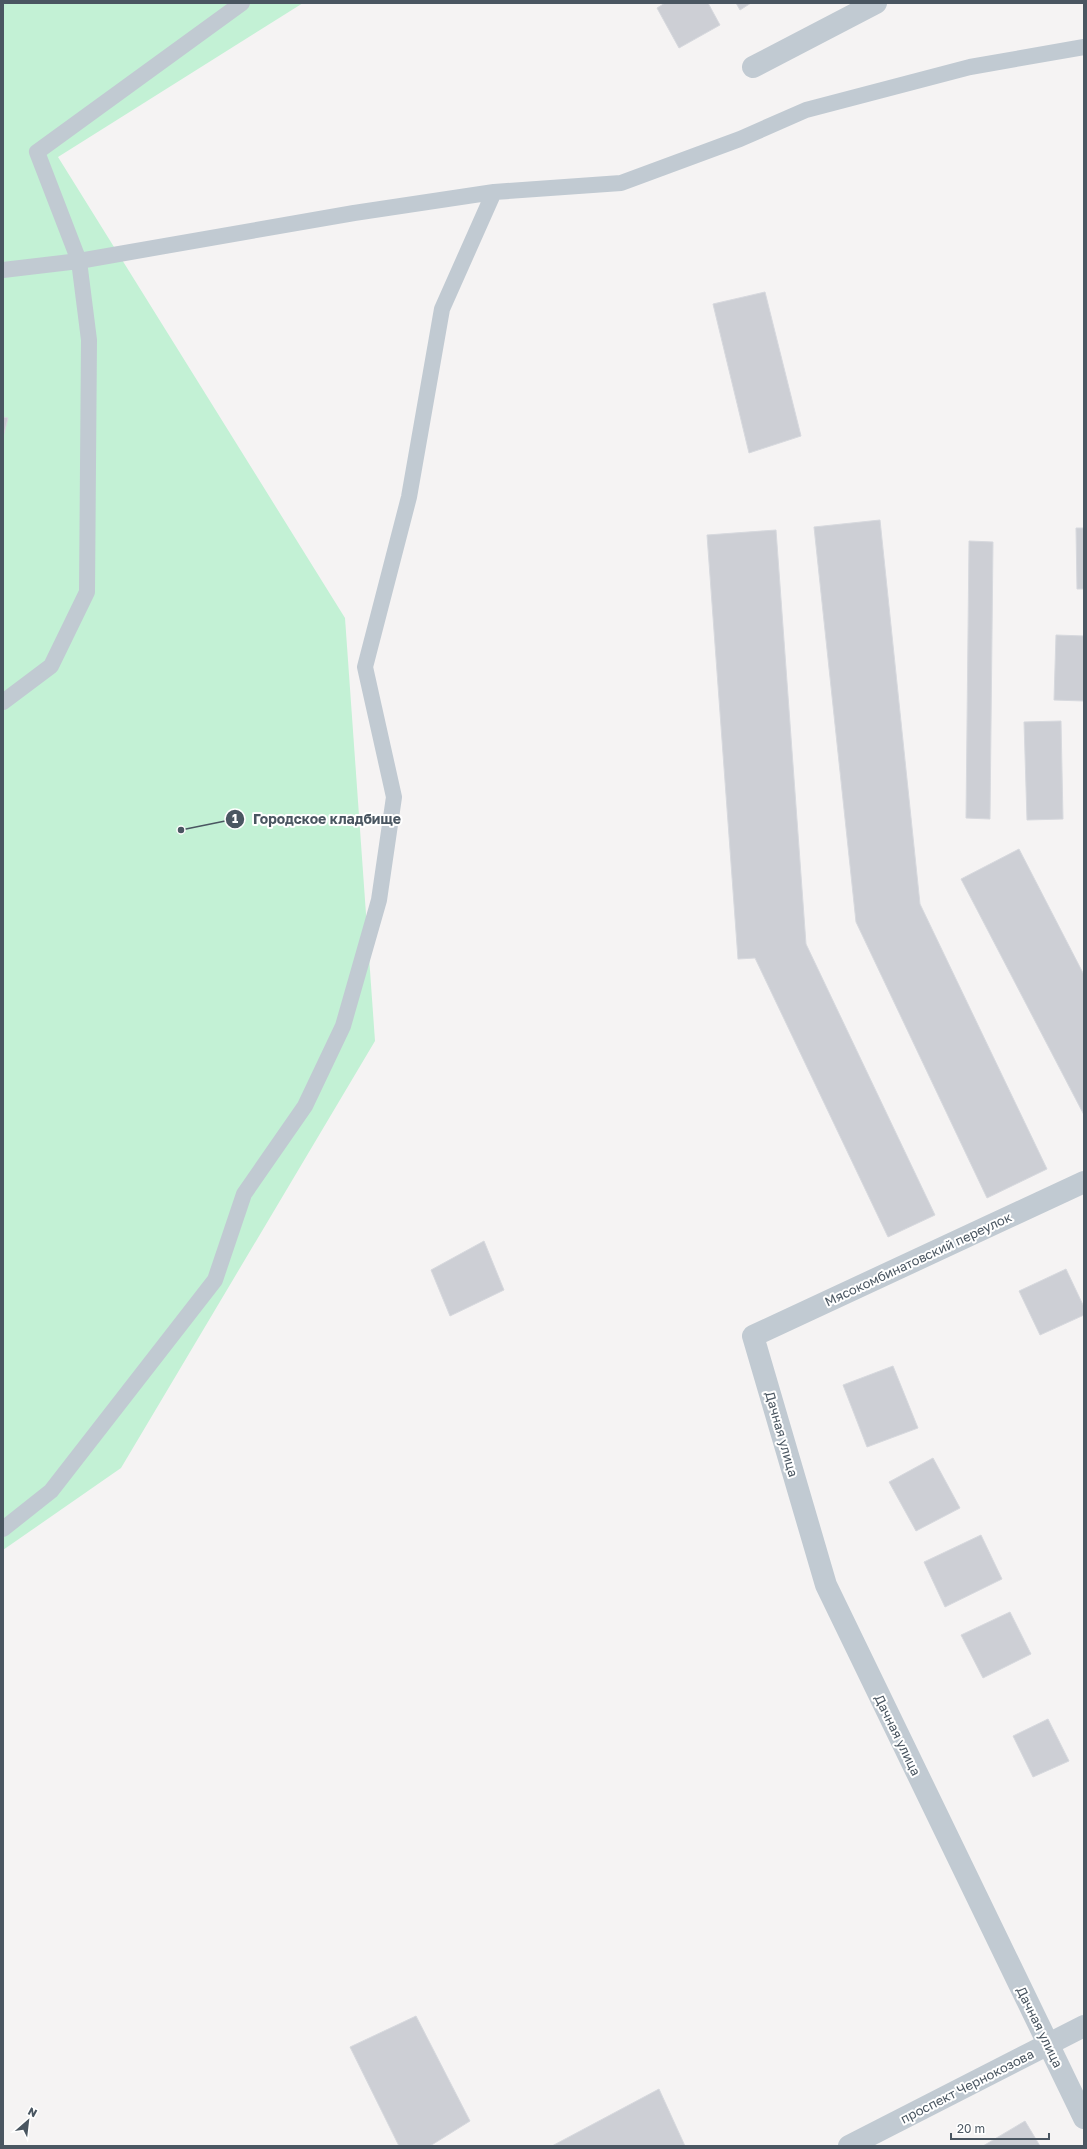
<svg xmlns="http://www.w3.org/2000/svg" width="1087" height="2149" font-family="'Golos Text',sans-serif">
<style>
.green{fill:#c3f1d5}
.building{fill:#cdcfd5;stroke:#d7d9de}
.lines{fill:none;stroke-linecap:round;stroke-linejoin:round}
.service{stroke:#c1cad2;stroke-width:16}
.minor{stroke:#c1cad2;stroke-width:22}
.tertiary{stroke:#c1cad2;stroke-width:22}
.labels{text-anchor:middle;dominant-baseline:central;stroke-width:4;stroke-linejoin:round;paint-order:stroke}
.street-label{font-size:13px;fill:#4a5661;stroke:#fff}
.leader{fill:none;stroke:#4a5661;stroke-width:1.5}
.callout-dot{fill:#4a5661;stroke:#fff;stroke-width:1.5}
.mark-label{font-size:12px;text-anchor:middle;font-weight:bold;fill:#fff}
.callout-label{font-size:14px;text-anchor:middle;font-weight:bold;fill:#4a5661;stroke:#fff;stroke-width:4;stroke-linejoin:round;paint-order:stroke}
</style>
<rect width="100%" height="100%" fill="#f5f3f3"/>
<!-- green -->
<path class="green" d="M3,3H303L58,157L345,618L375,1041L121,1468L3,1550Z"/>
<!-- building -->
<path class="building" d="M665,3H708L720,25L679,48L657,8Z
M736,3H751L740,10Z
M765,292L801,436L749,453L713,304Z
M3,417L8,418L3,437Z
M880,520L920,904L1047,1169L987,1198L856,922L814,527Z
M1076,528H1084V589H1077Z
M776,530L806,944L935,1215L888,1237L755,958L738,959L707,535Z
M969,541L993,542L990,819L966,818Z
M1056,635L1084,636V701L1054,700Z
M1061,721L1063,819L1027,820L1024,722Z
M1019,849L1084,975V1115L961,879Z
M484,1241L504,1290L450,1316L431,1270Z
M1066,1269L1084,1307V1315L1040,1335L1019,1291Z
M893,1366L918,1428L867,1447L843,1385Z
M933,1458L960,1508L916,1531L889,1482Z
M981,1535L1002,1579L945,1607L924,1562Z
M1010,1612L1031,1654L983,1678L961,1635Z
M1048,1719L1069,1761L1033,1777L1013,1736Z
M416,2016L470,2121L430,2146H399L350,2047Z
M659,2089L685,2146H552Z
M1025,2121L1040,2146H983Z"/>
<g class="lines">
<!-- service -->
<path class="service" d="M3,270L79,261L354,213L494,192L621,183L740,139L806,110L970,67L1084,47
M3,702L51,666L87,592L89,340L79,261L37,152L242,3
M3,1529L51,1491L215,1280L244,1194L305,1106L343,1026L379,900L394,797L365,667L409,497L442,309L494,192"/>
<!-- minor -->
<path class="minor" d="M753,67L876,3
M1084,1182L753,1336L826,1585L1084,2118"/>
<!-- tertiary -->
<path class="tertiary" d="M849,2146L1084,2026"/>
</g>
<g class="labels">
<!-- street labels -->
<g class="street-label">
<text transform="translate(918 1259) rotate(-25)">Мясокомбинатовский переулок</text>
<text transform="translate(782 1434) rotate(74)">Дачная улица</text>
<text transform="translate(898 1735) rotate(64)">Дачная улица</text>
<text transform="translate(1040 2027) rotate(64)">Дачная улица</text>
<text transform="translate(967 2086) rotate(-27)">проспект Чернокозова</text>
</g>
</g>
<!-- callouts -->
<path class="leader" d="M181 830L235 819"/>
<g class="callout-dot">
<circle cx="181" cy="830" r="4"/>
<circle cx="235" cy="819" r="10"/>
</g>
<g class="mark-label">
<text x="235" y="823">1</text>
</g>
<g class="callout-label">
<text x="327" y="824">Городское кладбище</text>
</g>
<!-- border -->
<rect width="1087" height="2149" fill="none" stroke="#4a5661" stroke-width="8"/>
<!-- north arrow -->
<g transform="translate(28 2121) rotate(28)" stroke="#ffffff" stroke-width="3" paint-order="stroke">
<path d="M0-3L7 15L0 10L-7 15Z" fill="#4a5661"/>
<text y="-6" font-size="11" font-weight="bold" text-anchor="middle" fill="#4a5661">N</text>
</g>
<!-- scale -->
<path d="M951 2133v6h98v-6" fill="none" stroke="#4a5661" stroke-width="2"/>
<text x="957" y="2133" font-size="12" fill="#4a5661" stroke="#ffffff" stroke-width="3" paint-order="stroke">20 m</text>
</svg>
